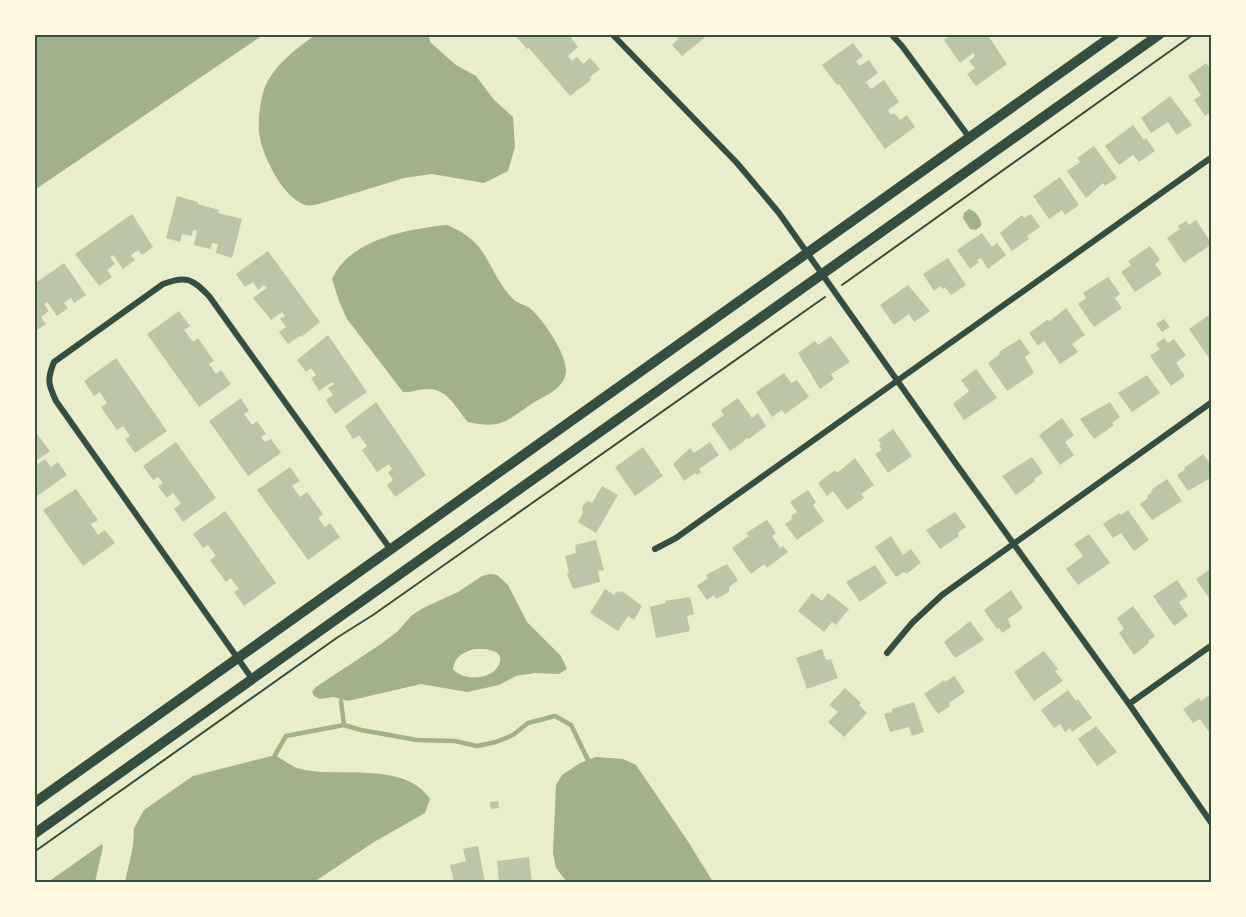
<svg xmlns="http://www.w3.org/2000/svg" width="1246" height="917" font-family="'DejaVu Sans',sans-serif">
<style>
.water{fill:#a3b18a;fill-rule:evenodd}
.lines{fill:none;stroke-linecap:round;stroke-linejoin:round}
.stream{stroke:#a3b18a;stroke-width:4.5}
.building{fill:#bcc5a7}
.path{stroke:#344e41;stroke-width:2}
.minor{stroke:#344e41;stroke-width:6}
.tertiary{stroke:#344e41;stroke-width:10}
.neatline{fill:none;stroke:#344e41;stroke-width:2}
</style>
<rect width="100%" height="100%" fill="#e9edc9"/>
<!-- water -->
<path class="water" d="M317,34L428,35L431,43L456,65L476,76L494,100L513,117L515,147L508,171L484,183L432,174L404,178L319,204C314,205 310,206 305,205C282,197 262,155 259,133C258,119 260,100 265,87C275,64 297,48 317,34Z
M34,35L35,34L263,35L36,189Z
M969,209C976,211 982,219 981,226L976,230L970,229L963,218L964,213Z
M447,225C492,244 484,267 512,298C517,304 525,304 531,309C544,321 567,354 566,372C564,390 543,396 530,405C505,422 500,429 468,422C456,409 448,388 427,389C418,389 411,393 403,392L347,319L339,301L332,279C350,239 408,229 447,225Z
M490,574L497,575L508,585L527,622L561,656L567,669L559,674L535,673L516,676L499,685L467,692L421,684L348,701L334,697L320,699L314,696L312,692L316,687L381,644L398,631L411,616L423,608L458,592L482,576ZM474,649H486L496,652L500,656C503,678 465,684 453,669C455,656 462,653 474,649Z
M275,755C285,761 293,768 305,770C342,777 406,762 430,799L425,813L374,842L314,882H125L133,846L134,828L144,810L193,776Z
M596,757L623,759L636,765L689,843L713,882H567L556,868L553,853L556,785L562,775L580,763Z
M102,844L103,847L95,882H48Z"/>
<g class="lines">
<!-- stream -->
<path class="stream" d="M341,701L344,725
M275,755L286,736L344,725L361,730L417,740L455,741L477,746L496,742L513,735L528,723L555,716L571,725L588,760"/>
</g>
<!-- building -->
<path class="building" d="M514,34H545L548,37L551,34H568L578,47L568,56L572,61L577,57L583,64L590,58L600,69L589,78L591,80L570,96L529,48L527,49Z
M674,34H709L682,56L672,45L678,39Z
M952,34H987L1007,64L976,86L967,74L975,68L969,61L975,56L973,53L960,63L944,40Z
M853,43L863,56L856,61L859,66L869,60L878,73L866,82L871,89L884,80L899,102L888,110L891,115L894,113L900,120L907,115L915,127L885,149L839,84L837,85L822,65Z
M1206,63L1212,70V111L1205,116L1194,100L1201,95L1188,76Z
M1170,96L1192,125L1177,135L1168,122L1151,133L1141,118Z
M1133,125L1144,140L1146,138L1155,151L1139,162L1133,155L1119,165L1105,146Z
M1094,146L1117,178L1105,186L1103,183L1086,198L1067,171L1080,162L1077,158Z
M1060,177L1079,205L1065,215L1062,210L1049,219L1033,196Z
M177,196L198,202V204L219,210L218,213L242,219L232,258L216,253L218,244L212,243L210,249L194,245L197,231L193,230L192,236L182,234L180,242L166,238Z
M132,214L153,247L142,255L138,250L131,255L135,260L123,269L113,255L110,257L115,264L107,270L112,277L99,286L75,254Z
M1031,214L1040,227L1027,236L1029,239L1012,251L1000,233L1022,215L1024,218Z
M1196,220L1212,244L1184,263L1167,238L1180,229L1178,226L1186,221L1189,225Z
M982,233L992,247L997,243L1006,255L988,269L981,258L977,260L979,262L970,269L957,250Z
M1150,246L1160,260L1155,264L1162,274L1135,292L1121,272L1131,265L1128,261Z
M268,251L320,322L301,337L300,336L288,344L279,332L286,327L280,319L285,316L282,312L271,320L253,298L267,288L264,285L258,290L253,282L245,287L236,274Z
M948,258L966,285L951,295L945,287L942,289L940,286L934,291L923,274Z
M64,263L86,295L74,303L71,298L64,303L68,308L57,316L47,302L44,304L49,311L41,317L46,324L34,332V284Z
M1108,277L1120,294L1115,298L1122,308L1094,327L1078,304L1086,298L1083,293Z
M908,285L930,311L914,322L909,314L894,325L880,305Z
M1066,308L1085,335L1072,344L1078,352L1060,364L1044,341L1038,346L1029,333L1047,320L1050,321Z
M179,311L190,326L184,330L193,342L198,338L214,361L209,364L216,374L221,370L231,384L199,407L147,334Z
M1212,313V356L1209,358L1189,329Z
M1164,319L1170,327L1162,332L1156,324Z
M328,335L367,392L335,414L326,400L333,395L328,388L334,384L332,382L319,391L311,378L316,375L311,368L306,372L297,360Z
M831,336L850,362L831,374L834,379L820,389L798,353L815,341L818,345Z
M1164,338L1168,343L1174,339L1186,355L1176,363L1185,376L1171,386L1150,356L1160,349L1156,344Z
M1020,339L1030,353L1025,357L1034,373L1007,391L988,363L1000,354L999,352Z
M116,358L167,431L135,453L125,439L130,436L123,426L117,430L101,407L107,403L100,392L94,396L84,381Z
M976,369L997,398L964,420L953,404L969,391L961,380Z
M784,373L791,383L797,380L809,397L785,414L782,410L772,417L756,392Z
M1147,375L1160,393L1132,412L1118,393Z
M241,398L249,411L244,414L252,425L257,421L266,434L261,437L265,442L271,439L281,453L248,476L209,421Z
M738,398L752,418L758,413L766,426L749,439L746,438L743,442L730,451L711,424L724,415L721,410Z
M376,402L426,475L395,497L387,485L393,480L388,472L392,469L389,464L377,472L362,450L367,446L359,435L353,439L345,426Z
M1110,402L1120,417L1112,423L1114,425L1094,439L1080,419Z
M1062,418L1074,435L1065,442L1074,455L1060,465L1039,435Z
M893,429L912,456L888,473L875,454L882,450L879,446L881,444L878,440Z
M34,430L50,451L36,461L38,464L45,459L51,467L58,462L67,475L34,498Z
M176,442L216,498L183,522L174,509L181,503L173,493L167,498L158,486L163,483L158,477L153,480L143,466Z
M710,442L719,455L699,469L701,472L697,475L695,473L684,481L673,464L690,448L694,453Z
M643,447L663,476L635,496L615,467Z
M1203,454L1212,466V477L1188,491L1177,475L1185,470L1184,468Z
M1032,457L1043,473L1034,479L1035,481L1016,495L1002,476Z
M855,458L874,485L861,494L864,498L847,510L833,491L827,496L818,483L835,470L837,473Z
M290,467L300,481L292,486L300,497L307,492L323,514L318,518L325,527L330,523L340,537L308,560L257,490Z
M1167,479L1182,501L1152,520L1140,504L1148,498L1147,496L1152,492L1151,490Z
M602,486L618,495L596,533L578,522L583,512L582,508L584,504L588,501L592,503Z
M76,489L98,520L91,524L98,535L105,530L115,543L83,566L43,510Z
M808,490L816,502L813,505L824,521L797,540L785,524L793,518L791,516L797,512L790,502Z
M1128,510L1149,540L1134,551L1121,533L1113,538L1103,524L1119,513L1121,515Z
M225,511L276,583L244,606L234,592L239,589L231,578L226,582L210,560L216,556L208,545L203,548L193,534Z
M955,512L966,527L958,533L959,536L940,549L926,530Z
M767,520L776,533L772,536L780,548L783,546L788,552L767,568L764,564L751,574L732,548L749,536L746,533Z
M1089,534L1110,563L1078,585L1066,569L1083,556L1074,544Z
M891,536L903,555L911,549L921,563L906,574L904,572L896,577L875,547Z
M596,540L604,570L598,571L600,582L573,589L567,574L569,572L565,556L576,553L575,545Z
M727,564L738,580L729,587V592L725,594L716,599L714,595L707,600L697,586L708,578L706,575Z
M875,565L887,583L860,602L846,582Z
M1212,568V596L1209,598L1196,579Z
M1177,580L1188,596L1179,602L1188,616L1174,626L1153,596Z
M605,589L614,595L617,591L621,593L622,591L642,606L634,620L628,616L618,631L590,613Z
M1011,590L1023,608L1008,619L1011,627L1002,633L999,628L997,629L984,610Z
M812,593L822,601L828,593L849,609L836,625L832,622L824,632L798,611Z
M690,597L694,614L687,616L690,631L656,638L650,607L666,603L665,601Z
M1133,606L1155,636L1148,641L1149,643L1134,655L1119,633L1124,629L1117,618Z
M970,621L984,640L955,658L944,642Z
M822,649L826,660L831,659L838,678L807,689L796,658Z
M1044,651L1058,669L1055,671L1063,681L1034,701L1014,672Z
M954,676L965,692L949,703L950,706L938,714L924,694L944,680L945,682Z
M845,688L861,703L859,705L867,713L844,737L828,722L838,712L829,705Z
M1068,690L1076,701L1078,699L1092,718L1072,732L1070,728L1065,732L1060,724L1054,728L1041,710Z
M1208,696L1212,700V736L1200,719L1193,723L1183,709L1199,698L1201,701Z
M914,702L924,732L912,736L909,727L890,732L884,714L892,712V709Z
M1096,726L1117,752L1097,766L1078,739Z
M498,801L499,808L491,809L490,802Z
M478,846L485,882H454L450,865L466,861L463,849Z
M529,857L532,882H499L497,861Z"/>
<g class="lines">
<!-- path -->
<path class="path" d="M842,285L1194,34
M34,852L338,637L373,615L825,297"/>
<!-- minor -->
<path class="minor" d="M612,34L737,163L779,213L954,461L1129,704L1212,824
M891,34L902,46L969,137
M655,549L676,538L1212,157
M887,653L912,623L942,595L1212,402
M253,680L56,401C48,384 47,379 54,362L163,284C187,275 192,279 209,296L391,550
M1129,704L1212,645"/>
<!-- tertiary -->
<path class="tertiary" d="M34,803L1115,34
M34,834L1160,34"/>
</g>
<!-- border -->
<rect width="1246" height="917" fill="none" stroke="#fefae0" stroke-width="72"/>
<rect x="36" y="36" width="1174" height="845" class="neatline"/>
</svg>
